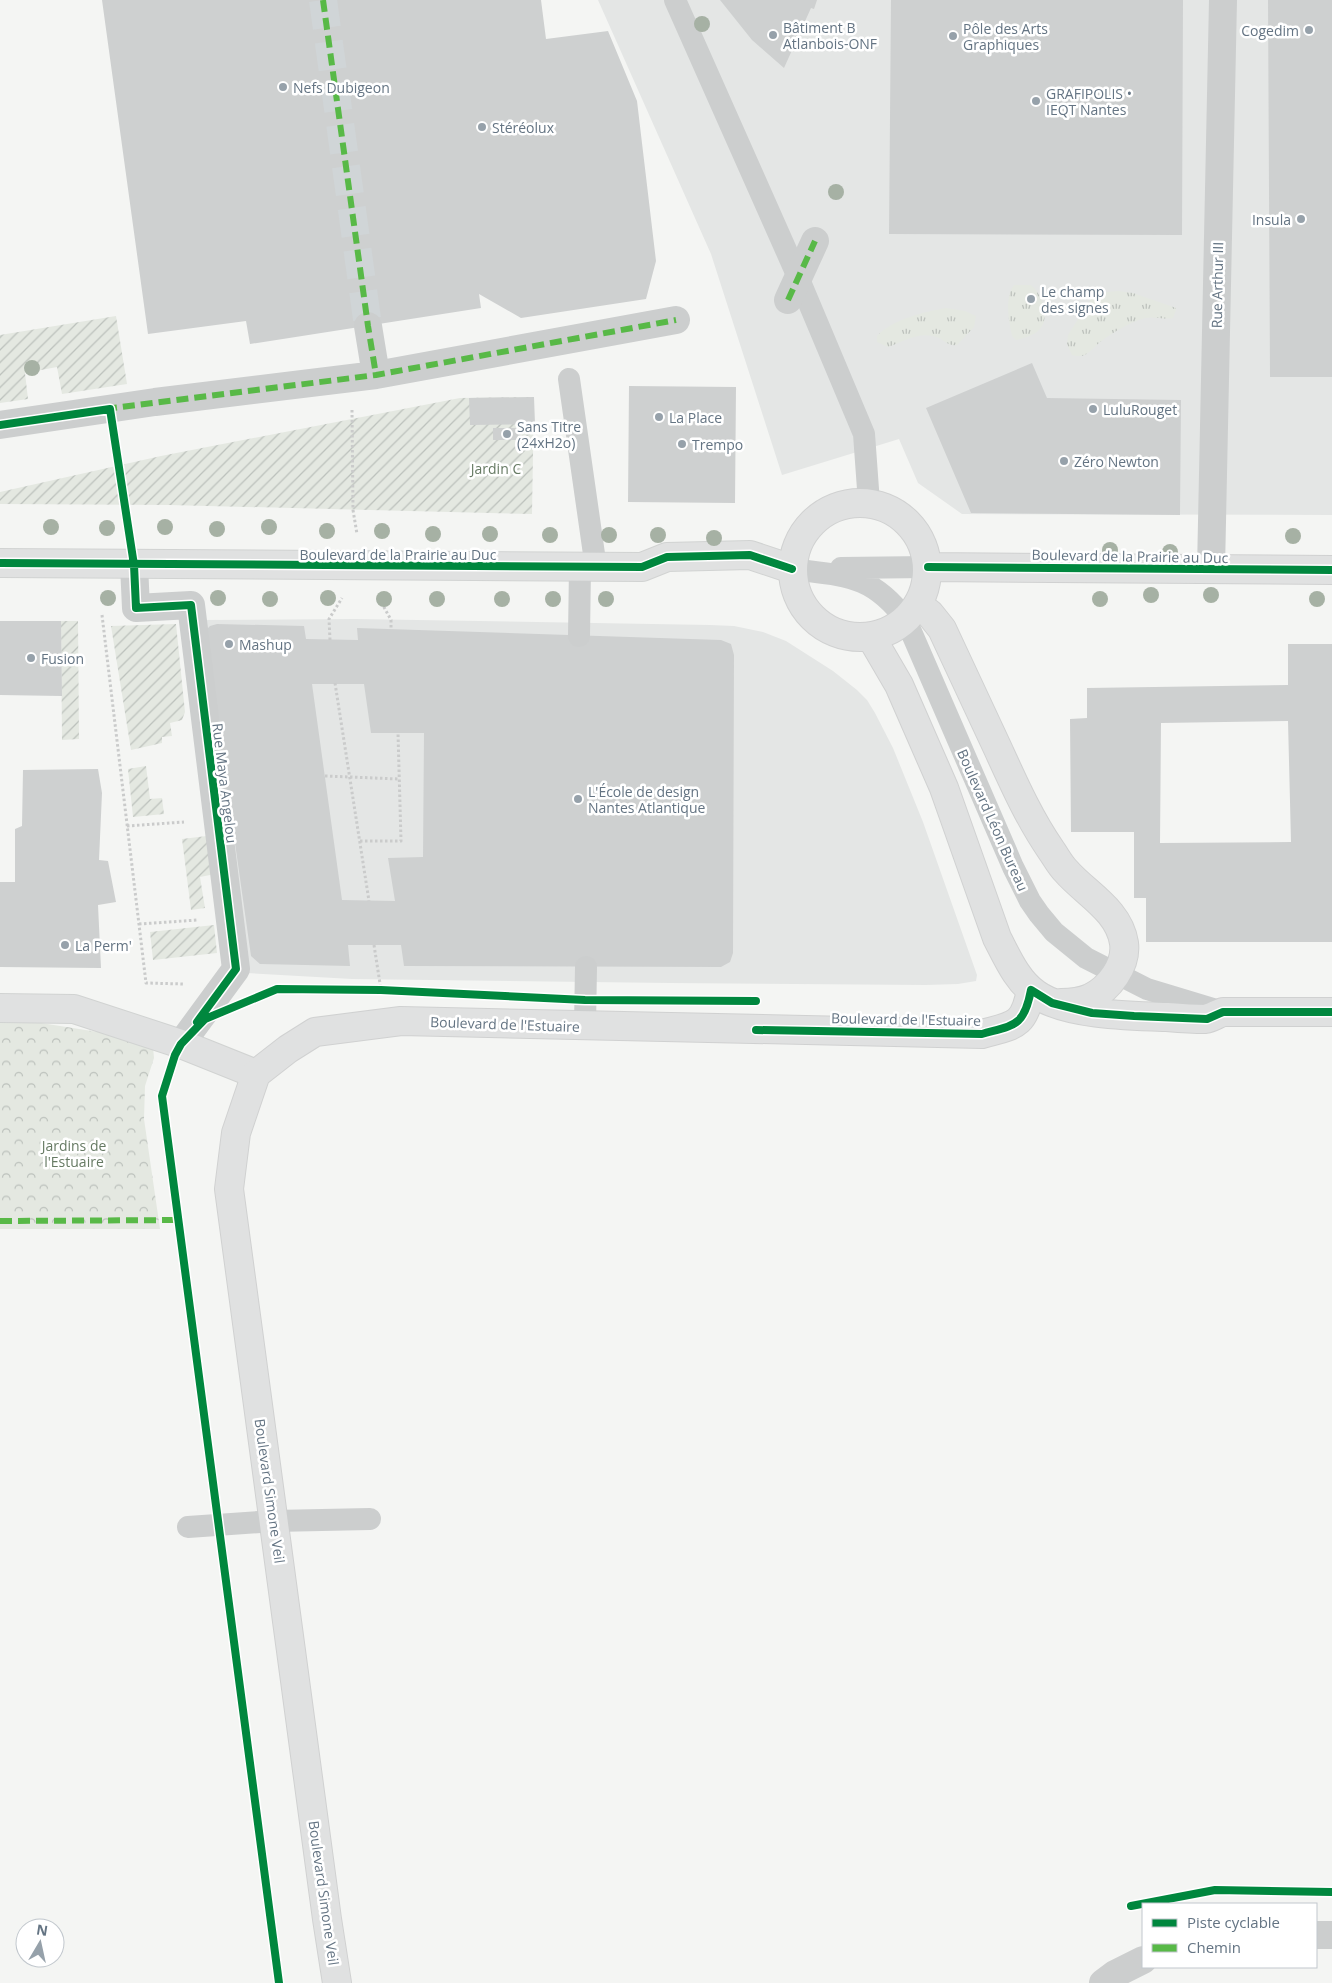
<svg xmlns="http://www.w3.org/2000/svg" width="1332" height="1983" font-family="'Open Sans',sans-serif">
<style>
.built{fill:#e4e6e5}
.grass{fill:url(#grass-tufts)}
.park{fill:url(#park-crowns)}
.garden{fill:url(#garden-furrows)}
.building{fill:#ced0d0;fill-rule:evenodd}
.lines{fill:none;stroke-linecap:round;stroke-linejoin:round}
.pedestrian-tunnel{stroke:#d0d5d7;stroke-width:28;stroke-dasharray:28 14;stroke-linecap:butt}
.secondary-casing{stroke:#d1d3d2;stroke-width:30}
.primary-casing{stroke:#d0d1d1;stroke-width:30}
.path{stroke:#cacbcb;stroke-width:3;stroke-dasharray:2.5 2.5;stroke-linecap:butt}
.service{stroke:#cccece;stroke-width:22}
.pedestrian{stroke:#cccece;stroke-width:28}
.minor{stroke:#cccece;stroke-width:28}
.tertiary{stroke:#cccece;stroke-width:28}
.secondary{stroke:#e0e1e1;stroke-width:28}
.primary{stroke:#e0e1e1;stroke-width:28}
.quiet{stroke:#58b947;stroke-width:6;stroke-dasharray:12 6;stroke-linecap:butt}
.cycleway-casing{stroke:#fff;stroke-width:11}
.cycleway{stroke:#00873e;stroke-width:8}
.tree{fill:#a6b1a4}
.poi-dot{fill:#96a1aa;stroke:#fff;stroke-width:2}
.labels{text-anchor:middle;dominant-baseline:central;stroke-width:5;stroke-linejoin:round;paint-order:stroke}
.poi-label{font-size:14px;fill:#647483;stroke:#fff;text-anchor:start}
.street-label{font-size:14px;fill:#647483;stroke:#fff}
.park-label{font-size:14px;fill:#667a63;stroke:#fff}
</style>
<defs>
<pattern id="grass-tufts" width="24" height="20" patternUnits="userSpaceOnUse" patternTransform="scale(1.25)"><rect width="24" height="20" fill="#e4e8e1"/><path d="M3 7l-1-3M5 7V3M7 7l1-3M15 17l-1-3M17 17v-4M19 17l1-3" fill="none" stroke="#bcc1bc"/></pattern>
<pattern id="park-crowns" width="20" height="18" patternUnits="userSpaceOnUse" patternTransform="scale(1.25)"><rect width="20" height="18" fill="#e4e8e1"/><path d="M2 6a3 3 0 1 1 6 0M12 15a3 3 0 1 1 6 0" fill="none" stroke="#bcc1bc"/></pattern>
<pattern id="garden-furrows" width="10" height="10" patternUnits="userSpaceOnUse" patternTransform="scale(1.25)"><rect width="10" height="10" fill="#e4e8e1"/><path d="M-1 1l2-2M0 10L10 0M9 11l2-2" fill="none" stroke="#bcc1bc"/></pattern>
</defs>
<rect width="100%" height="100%" fill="#f4f5f3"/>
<!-- built -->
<path class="built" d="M598,0H1332V515L962,514L918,483L899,439L782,475L711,254Z
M355,619L710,625L734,626L763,632L786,641L833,671L857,690L867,700L875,713L893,748L923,822L977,975L976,981L958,984L926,985L670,983L352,979L247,973L199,620Z"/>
<!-- grass -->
<path class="grass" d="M1014,285H1031C1037,290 1041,297 1043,305C1049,328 1037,335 1016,340L1012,336C1009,322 1004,298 1014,285Z
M1118,291L1133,293L1176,308V310L1173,318C1164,320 1154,316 1146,318C1134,320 1114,332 1104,339C1092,347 1088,360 1072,355L1067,344L1068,335L1091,299L1107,292Z
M946,308L965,311L976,316L974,327L957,345C949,346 946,342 939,338C921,330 905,341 888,347L877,342V336C893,319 924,312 946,308Z"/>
<!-- park -->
<path class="park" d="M22,1020L98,1032L153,1047L154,1058L145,1086L144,1119L160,1229H0V1021Z"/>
<!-- garden -->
<path class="garden" d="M116,316L127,384L62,394L57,367L25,373L28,399L0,403V335Z
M534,397L532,514L169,505L0,504V492L161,456L460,398Z
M61,621H78L79,739L62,740Z
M176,624L185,712L182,720L170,723L172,736L162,737V743L131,750L111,626Z
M146,766L150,799L162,798L164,814L133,817L128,769Z
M215,835L220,873L200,877L205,908L191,910L182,839Z
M214,925L217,953L153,960L150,932Z"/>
<!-- building -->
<path class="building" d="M102,0H541L546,39L608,31L637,101L656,261L646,299L521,318L479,294L481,308L250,344L246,321L148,334Z
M720,0H817L814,9L811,8L784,68L752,40Z
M891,0H1183L1182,235L889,234Z
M1268,0H1332V377H1270Z
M1032,363L1047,398L1181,400L1180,515L971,513L926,408Z
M629,386L736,387L735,503L628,502Z
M534,397L535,424L470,425L469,398Z
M493,428H520L521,440H493Z
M0,621H61L62,696L0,695Z
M217,624L304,626L306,639L358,640L357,628L721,640L731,644L734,655L733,953L730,962L721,967L404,966L401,945H348L350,966L260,964L251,956L205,631L210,626ZM312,684H364L371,733H424L423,857L388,858L395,901L342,900Z
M1288,644H1332V942H1146V898H1134V832H1071L1070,719L1087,718V688L1288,685ZM1288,721L1291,842L1160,843L1161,723Z
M98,769L102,793L99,860L108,861L116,902L98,905L101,968L0,967V882H15V829L22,826L23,770Z"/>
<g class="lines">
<!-- pedestrian-tunnel -->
<path class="pedestrian-tunnel" d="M323,0L368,326"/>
<defs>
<path id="secondary" d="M0,563L642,567L667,557L750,555L792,569
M0,1008L74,1009L181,1044L256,1074"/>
<path id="primary" d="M793 570a67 67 0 1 1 134 0a67 67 0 1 1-134 0Z
M928,567L1332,570
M918,605L930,614L942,629C961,669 979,709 998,749C1014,784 1029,818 1051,850C1056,857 1060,865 1066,871C1086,894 1119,910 1124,943C1127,965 1109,989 1090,998C1081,1002 1071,1003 1061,1003
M871,637L899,685L944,788L997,938C1007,957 1017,981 1036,994C1065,1015 1131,1016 1167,1017C1179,1018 1193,1019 1205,1019C1211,1018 1217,1014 1223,1012H1332
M337,1983L327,1919L229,1189L236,1133L256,1074L288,1049L315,1032L401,1021L982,1034C1014,1025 1024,1027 1031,990"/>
</defs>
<!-- secondary casing -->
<use href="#secondary" class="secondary-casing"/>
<!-- primary casing -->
<use href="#primary" class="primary-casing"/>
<!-- path -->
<path class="path" d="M352,410L353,510L357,534
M379,598L391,620V630
M102,615L146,983L183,984
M330,640L329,619L342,598
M335,683L369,901
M325,776L399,779
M127,826L184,822
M360,841H401L398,733
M139,924L198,920
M374,945L381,990"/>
<!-- service -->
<path class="service" d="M675,0L798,277L864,434L869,503
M569,379L596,568
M841,568L928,567
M792,569C845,576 872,574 906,620L1013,867L1030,901L1039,914L1054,932L1086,958L1147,989L1223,1012
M579,636L580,567
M585,1026L586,967
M188,1527L274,1521L370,1519"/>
<!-- pedestrian -->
<path class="pedestrian" d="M788,300L815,241
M368,326L376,375
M0,425L155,402L376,375L676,320
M134,565L136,608L191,605L236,969L181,1044"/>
<!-- minor -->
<path class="minor" d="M1211,569L1223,0"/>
<!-- tertiary -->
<path class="tertiary" d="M1316,1935H1332
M1103,1983L1115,1974L1143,1960"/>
<!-- secondary -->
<use href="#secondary" class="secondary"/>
<!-- primary -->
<use href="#primary" class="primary"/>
<!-- quiet -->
<path class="quiet" d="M323,0L368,326L376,375
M788,300L815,241
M105,409L376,375L676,320
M0,1221L179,1220"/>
<defs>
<path id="cycleway" d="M0,425L110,409L134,565L136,608L191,605L236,969L197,1022
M0,563L642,567L667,557L750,555L792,569
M928,567L1332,570
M1031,990L1052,1003L1092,1013L1134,1016L1207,1019L1223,1012H1332
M756,1030L982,1034C1014,1025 1024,1027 1031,990
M1131,1906L1215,1890L1332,1892
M279,1983L162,1096L175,1055L181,1044L205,1019L277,989L381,990L585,1000L756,1001"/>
</defs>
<!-- cycleway casing -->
<use href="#cycleway" class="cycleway-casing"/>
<!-- cycleway -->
<use href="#cycleway" class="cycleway"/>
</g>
<!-- trees -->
<g class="tree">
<circle cx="702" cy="24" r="8"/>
<circle cx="836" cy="192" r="8"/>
<circle cx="32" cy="368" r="8"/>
<circle cx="51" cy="527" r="8"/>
<circle cx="165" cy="527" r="8"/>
<circle cx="269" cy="527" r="8"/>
<circle cx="107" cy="528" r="8"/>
<circle cx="217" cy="529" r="8"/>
<circle cx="327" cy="531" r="8"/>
<circle cx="382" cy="531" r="8"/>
<circle cx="433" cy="534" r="8"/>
<circle cx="490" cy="534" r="8"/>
<circle cx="550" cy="535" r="8"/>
<circle cx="609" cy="535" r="8"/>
<circle cx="658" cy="535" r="8"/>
<circle cx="1293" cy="536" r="8"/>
<circle cx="714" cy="538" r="8"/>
<circle cx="1110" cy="550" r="8"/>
<circle cx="1170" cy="552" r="8"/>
<circle cx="1151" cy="595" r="8"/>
<circle cx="1211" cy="595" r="8"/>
<circle cx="108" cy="598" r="8"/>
<circle cx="218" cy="598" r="8"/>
<circle cx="328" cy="598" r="8"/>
<circle cx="270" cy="599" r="8"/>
<circle cx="384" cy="599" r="8"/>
<circle cx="437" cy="599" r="8"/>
<circle cx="502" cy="599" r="8"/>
<circle cx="553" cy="599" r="8"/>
<circle cx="606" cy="599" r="8"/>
<circle cx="1100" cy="599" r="8"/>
<circle cx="1317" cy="599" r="8"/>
</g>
<!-- markers -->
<g class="poi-dot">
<circle cx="1309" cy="30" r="5"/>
<circle cx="773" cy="35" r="5"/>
<circle cx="953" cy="36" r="5"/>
<circle cx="283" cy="87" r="5"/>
<circle cx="1036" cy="101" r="5"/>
<circle cx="482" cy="127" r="5"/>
<circle cx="1301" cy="219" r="5"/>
<circle cx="1031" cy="299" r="5"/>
<circle cx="1093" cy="409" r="5"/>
<circle cx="659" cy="417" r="5"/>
<circle cx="507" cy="434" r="5"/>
<circle cx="682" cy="444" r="5"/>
<circle cx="1064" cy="461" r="5"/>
<circle cx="229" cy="644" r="5"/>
<circle cx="31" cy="658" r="5"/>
<circle cx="578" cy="799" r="5"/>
<circle cx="65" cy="945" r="5"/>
</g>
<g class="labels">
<!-- poi labels -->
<g class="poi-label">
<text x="783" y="27">Bâtiment B<tspan x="783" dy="16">Atlanbois-ONF</tspan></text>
<text x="963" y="28">Pôle des Arts<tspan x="963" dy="16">Graphiques</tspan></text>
<text x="1299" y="30" text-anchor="end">Cogedim</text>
<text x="293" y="87">Nefs Dubigeon</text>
<text x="1046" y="93">GRAFIPOLIS •<tspan x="1046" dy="16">IEQT Nantes</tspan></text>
<text x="492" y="127">Stéréolux</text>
<text x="1291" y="219" text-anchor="end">Insula</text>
<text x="1041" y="291">Le champ<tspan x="1041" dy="16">des signes</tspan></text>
<text x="1103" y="409">LuluRouget</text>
<text x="669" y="417">La Place</text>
<text x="517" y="426">Sans Titre<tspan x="517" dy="16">(24xH2o)</tspan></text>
<text x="692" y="444">Trempo</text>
<text x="1074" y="461">Zéro Newton</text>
<text x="239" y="644">Mashup</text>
<text x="41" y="658">Fusion</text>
<text x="588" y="791">L'École de design<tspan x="588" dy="16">Nantes Atlantique</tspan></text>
<text x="75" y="945">La Perm'</text>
</g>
<!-- street labels -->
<g class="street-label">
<text transform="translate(1217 285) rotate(-89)">Rue Arthur III</text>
<text x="398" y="554">Boulevard de la Prairie au Duc</text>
<text transform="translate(1130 556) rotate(1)">Boulevard de la Prairie au Duc</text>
<text transform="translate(225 783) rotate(83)">Rue Maya Angelou</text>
<text transform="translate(993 820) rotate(66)">Boulevard Léon Bureau</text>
<text transform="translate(906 1019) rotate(1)">Boulevard de l'Estuaire</text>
<text transform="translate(505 1024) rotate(2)">Boulevard de l'Estuaire</text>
<text transform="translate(270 1491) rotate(82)">Boulevard Simone Veil</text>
<text transform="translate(324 1893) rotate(82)">Boulevard Simone Veil</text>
</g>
<!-- park labels -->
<g class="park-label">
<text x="496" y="468">Jardin C</text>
<text x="74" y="1145">Jardins de<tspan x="74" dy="16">l'Estuaire</tspan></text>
</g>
</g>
<!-- legend -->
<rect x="1142" y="1903" width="175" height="65" fill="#ffffff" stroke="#c1c7cd"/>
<rect x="1152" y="1919" width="25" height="8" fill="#00873e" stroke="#c1c7cd"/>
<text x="1187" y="1928" font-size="15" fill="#647483">Piste cyclable</text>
<rect x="1152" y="1944" width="25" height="8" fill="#58b947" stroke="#c1c7cd"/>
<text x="1187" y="1953" font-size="15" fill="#647483">Chemin</text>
<!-- north arrow -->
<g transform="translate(40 1943) rotate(9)"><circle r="24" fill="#ffffff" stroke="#c1c7cd"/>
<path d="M0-4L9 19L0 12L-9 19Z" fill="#96a1aa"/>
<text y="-8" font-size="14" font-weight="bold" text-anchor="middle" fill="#647483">N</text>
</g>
</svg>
